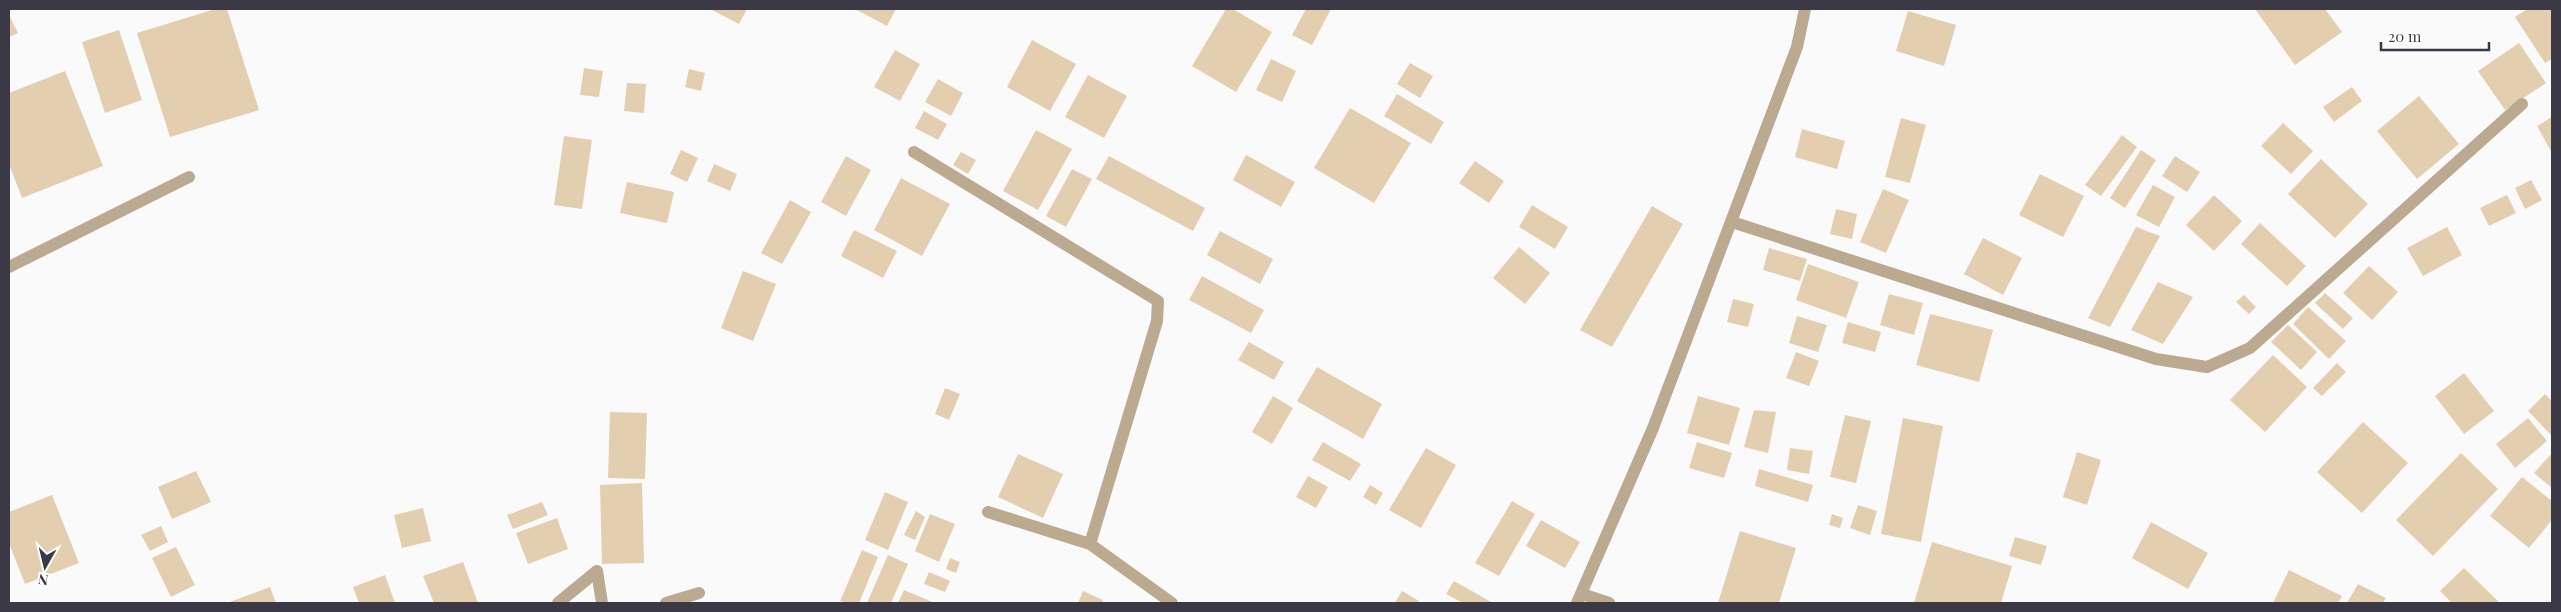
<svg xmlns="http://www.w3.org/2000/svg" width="2561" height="612" font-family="'Playfair Display',serif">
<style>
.building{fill:#e3cfb0}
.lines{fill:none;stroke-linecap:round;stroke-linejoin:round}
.minor{stroke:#bba990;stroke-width:12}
</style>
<rect width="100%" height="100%" fill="#fafafa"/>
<!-- building -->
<path class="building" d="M215,9H227L259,110L170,137L137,33Z
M710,9H747L739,24Z
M855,9H896L887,26Z
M1226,9H1233L1272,32L1236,92L1192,66Z
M1306,9H1331L1312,45L1292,35Z
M2255,9H2325L2342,32L2295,65Z
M2527,9H2550L2552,12V59L2545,63L2515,17Z
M1908,11L1956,25L1944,66L1896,51Z
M9,15L18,33L9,37Z
M119,30L142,100L105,113L82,42Z
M1032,40L1076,64L1050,111L1007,87Z
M2519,43L2546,83L2505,110L2478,71Z
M895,50L920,64L900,101L874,87Z
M1271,59L1296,71L1282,102L1256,90Z
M1410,63L1433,76L1420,98L1397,84Z
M584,68L603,71L599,97L580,95Z
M689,69L705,73L701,91L685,87Z
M65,71L103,166L22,198L9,164V93Z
M1088,75L1127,96L1104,138L1065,117Z
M938,79L963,93L951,116L925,102Z
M627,83L646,84L644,113L624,111Z
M2352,87L2362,101L2334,122L2323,107Z
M1397,94L1444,122L1431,144L1384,116Z
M2419,96L2459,144L2417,179L2377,131Z
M1350,108L1411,143L1374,203L1314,168Z
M924,111L947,124L938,140L915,128Z
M2552,117V153L2537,126Z
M1901,118L1926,125L1910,183L1885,177Z
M2283,123L2313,151L2291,174L2261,146Z
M1802,129L1845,141L1837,169L1795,157Z
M1036,130L1072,149L1038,210L1003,191Z
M2122,135L2137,147L2101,196L2085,185Z
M564,136L592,140L582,209L554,205Z
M681,150L698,158L687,182L670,174Z
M2141,150L2156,160L2125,208L2110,198Z
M961,152L976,160L968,174L953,165Z
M1246,155L1295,182L1281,207L1233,180Z
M846,156L871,170L846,216L821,202Z
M1109,156L1205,208L1193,231L1096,179Z
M2175,156L2200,172L2187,192L2162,176Z
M2321,159L2368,204L2335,238L2288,194Z
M1475,161L1504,181L1489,203L1459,183Z
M714,164L737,174L730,191L707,181Z
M1072,169L1092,179L1066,227L1046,216Z
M2040,174L2084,196L2063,237L2019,215Z
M901,178L950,204L922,256L874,230Z
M2531,180L2542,200L2525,209L2515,188Z
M627,182L674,192L667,223L620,213Z
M2153,185L2175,197L2159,227L2136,215Z
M1883,189L1909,200L1886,253L1860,242Z
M2214,195L2242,221L2214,251L2186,225Z
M2507,195L2516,213L2489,226L2480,208Z
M790,200L811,212L782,264L761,253Z
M1532,205L1568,227L1555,249L1519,227Z
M1652,206L1683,224L1612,347L1580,330Z
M1836,209L1857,214L1852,239L1830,234Z
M2260,223L2306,266L2287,286L2241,244Z
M2136,227L2160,236L2110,327L2088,318Z
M2447,227L2462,255L2423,276L2407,248Z
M854,230L897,251L883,278L841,256Z
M1220,231L1273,259L1260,284L1207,255Z
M1983,238L2022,258L2003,295L1964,274Z
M1519,247L1550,273L1525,304L1493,278Z
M1769,248L1807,259L1800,281L1763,270Z
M1808,264L1859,282L1846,318L1796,300Z
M2369,266L2398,292L2372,320L2343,293Z
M743,271L776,284L753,341L721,328Z
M1202,276L1264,310L1251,333L1189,300Z
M2158,282L2193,297L2163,344L2131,330Z
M2325,293L2353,318L2343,329L2315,303Z
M1889,294L1923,303L1914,335L1880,325Z
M2244,295L2256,307L2249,314L2236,302Z
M1733,299L1754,304L1748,327L1727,322Z
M2308,307L2346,341L2329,359L2293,324Z
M1930,314L1993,330L1979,382L1916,365Z
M1797,316L1827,325L1818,352L1789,343Z
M1848,322L1881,332L1875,352L1842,343Z
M2288,325L2317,352L2301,370L2271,342Z
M1249,342L1284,362L1274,380L1238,360Z
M1796,352L1819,361L1809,386L1786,378Z
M2273,355L2307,387L2265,432L2230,400Z
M2337,363L2346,372L2322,396L2313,388Z
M1317,367L1382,404L1363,439L1297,401Z
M2464,373L2494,411L2464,434L2435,396Z
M945,388L960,394L949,420L935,414Z
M2545,394L2552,401L2551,435L2528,411Z
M1273,396L1293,408L1272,444L1252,432Z
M1698,396L1740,408L1729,445L1687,433Z
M1754,410L1776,412L1768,453L1744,447Z
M610,412L647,413L645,479L608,478Z
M1845,415L1871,421L1856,483L1830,477Z
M1903,418L1943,426L1921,542L1881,534Z
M2528,418L2547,441L2515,468L2496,444Z
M2363,422L2408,463L2362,513L2317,472Z
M1323,442L1361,464L1350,481L1312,460Z
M1697,442L1732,453L1724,478L1689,468Z
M1426,448L1456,465L1421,528L1389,510Z
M1790,448L1813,451L1809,474L1787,470Z
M2077,452L2101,460L2087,505L2063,497Z
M2461,453L2498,489L2433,556L2396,520Z
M2552,453V488L2534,473Z
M1018,454L1063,474L1043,518L998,497Z
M1759,469L1813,485L1808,502L1755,486Z
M196,471L211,502L172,519L158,487Z
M1308,476L1328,487L1316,508L1296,497Z
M2522,477L2552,501V520L2529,548L2490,516Z
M642,483L644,563L602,564L600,485Z
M1370,485L1383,493L1376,505L1363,497Z
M885,492L908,502L888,550L865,540Z
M52,495L79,563L25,584L9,543V512Z
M1512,501L1535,514L1499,576L1475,563Z
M542,502L548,515L513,529L507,515Z
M1858,505L1877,511L1870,535L1850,528Z
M423,508L431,541L402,548L394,515Z
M916,511L925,517L915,540L904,535Z
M930,514L955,524L939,562L915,551Z
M1832,514L1843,518L1840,528L1829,525Z
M557,518L568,549L528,564L516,533Z
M1541,520L1580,542L1565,568L1526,546Z
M2151,522L2208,553L2188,589L2132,558Z
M161,526L168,542L150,551L141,535Z
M1740,531L1796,548L1779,603H1718Z
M2015,537L2047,546L2041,565L2009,556Z
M1932,542L2012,566L2001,603H1914Z
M176,547L195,585L171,597L152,558Z
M862,550L878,557L859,603H847L840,601Z
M888,555L908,564L891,603H867Z
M950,558L960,562L956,573L946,569Z
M463,562L478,603H434L423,576Z
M2464,568L2500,603H2452L2440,591Z
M2289,570L2342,596L2338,603H2273Z
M929,572L950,581L945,592L924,584Z
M385,575L395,603H359L353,587Z
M1454,581L1493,603H1463L1446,594Z
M2358,584L2386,598L2383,603H2347Z
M270,587L276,603H227Z
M904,590L935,603H898Z
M1083,591L1103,600L1102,603H1078Z
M1402,591L1419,601L1418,603H1395Z"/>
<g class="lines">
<!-- minor -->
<path class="minor" d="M914,152L1158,301L1157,321L1090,544
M1732,222L2156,359L2207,367L2250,348L2522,104
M9,267L189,177
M988,512L1090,544L1172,603
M1582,594L1609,603
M558,603L597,571L602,603
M666,603L699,593
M1577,603L1653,428L1797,47L1805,9"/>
</g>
<!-- border -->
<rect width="2561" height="612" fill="none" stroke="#3c3946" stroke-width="20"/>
<!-- north arrow -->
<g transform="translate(45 567) rotate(188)" stroke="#ffffff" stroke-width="4" paint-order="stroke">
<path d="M0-4L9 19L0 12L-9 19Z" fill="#3c3946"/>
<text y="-8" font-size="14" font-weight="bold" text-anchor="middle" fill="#3c3946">N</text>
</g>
<!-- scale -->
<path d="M2381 42v8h108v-8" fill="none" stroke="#3c3946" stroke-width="2.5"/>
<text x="2388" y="42" font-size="15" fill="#3c3946" stroke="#ffffff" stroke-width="4" paint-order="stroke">20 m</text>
</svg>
